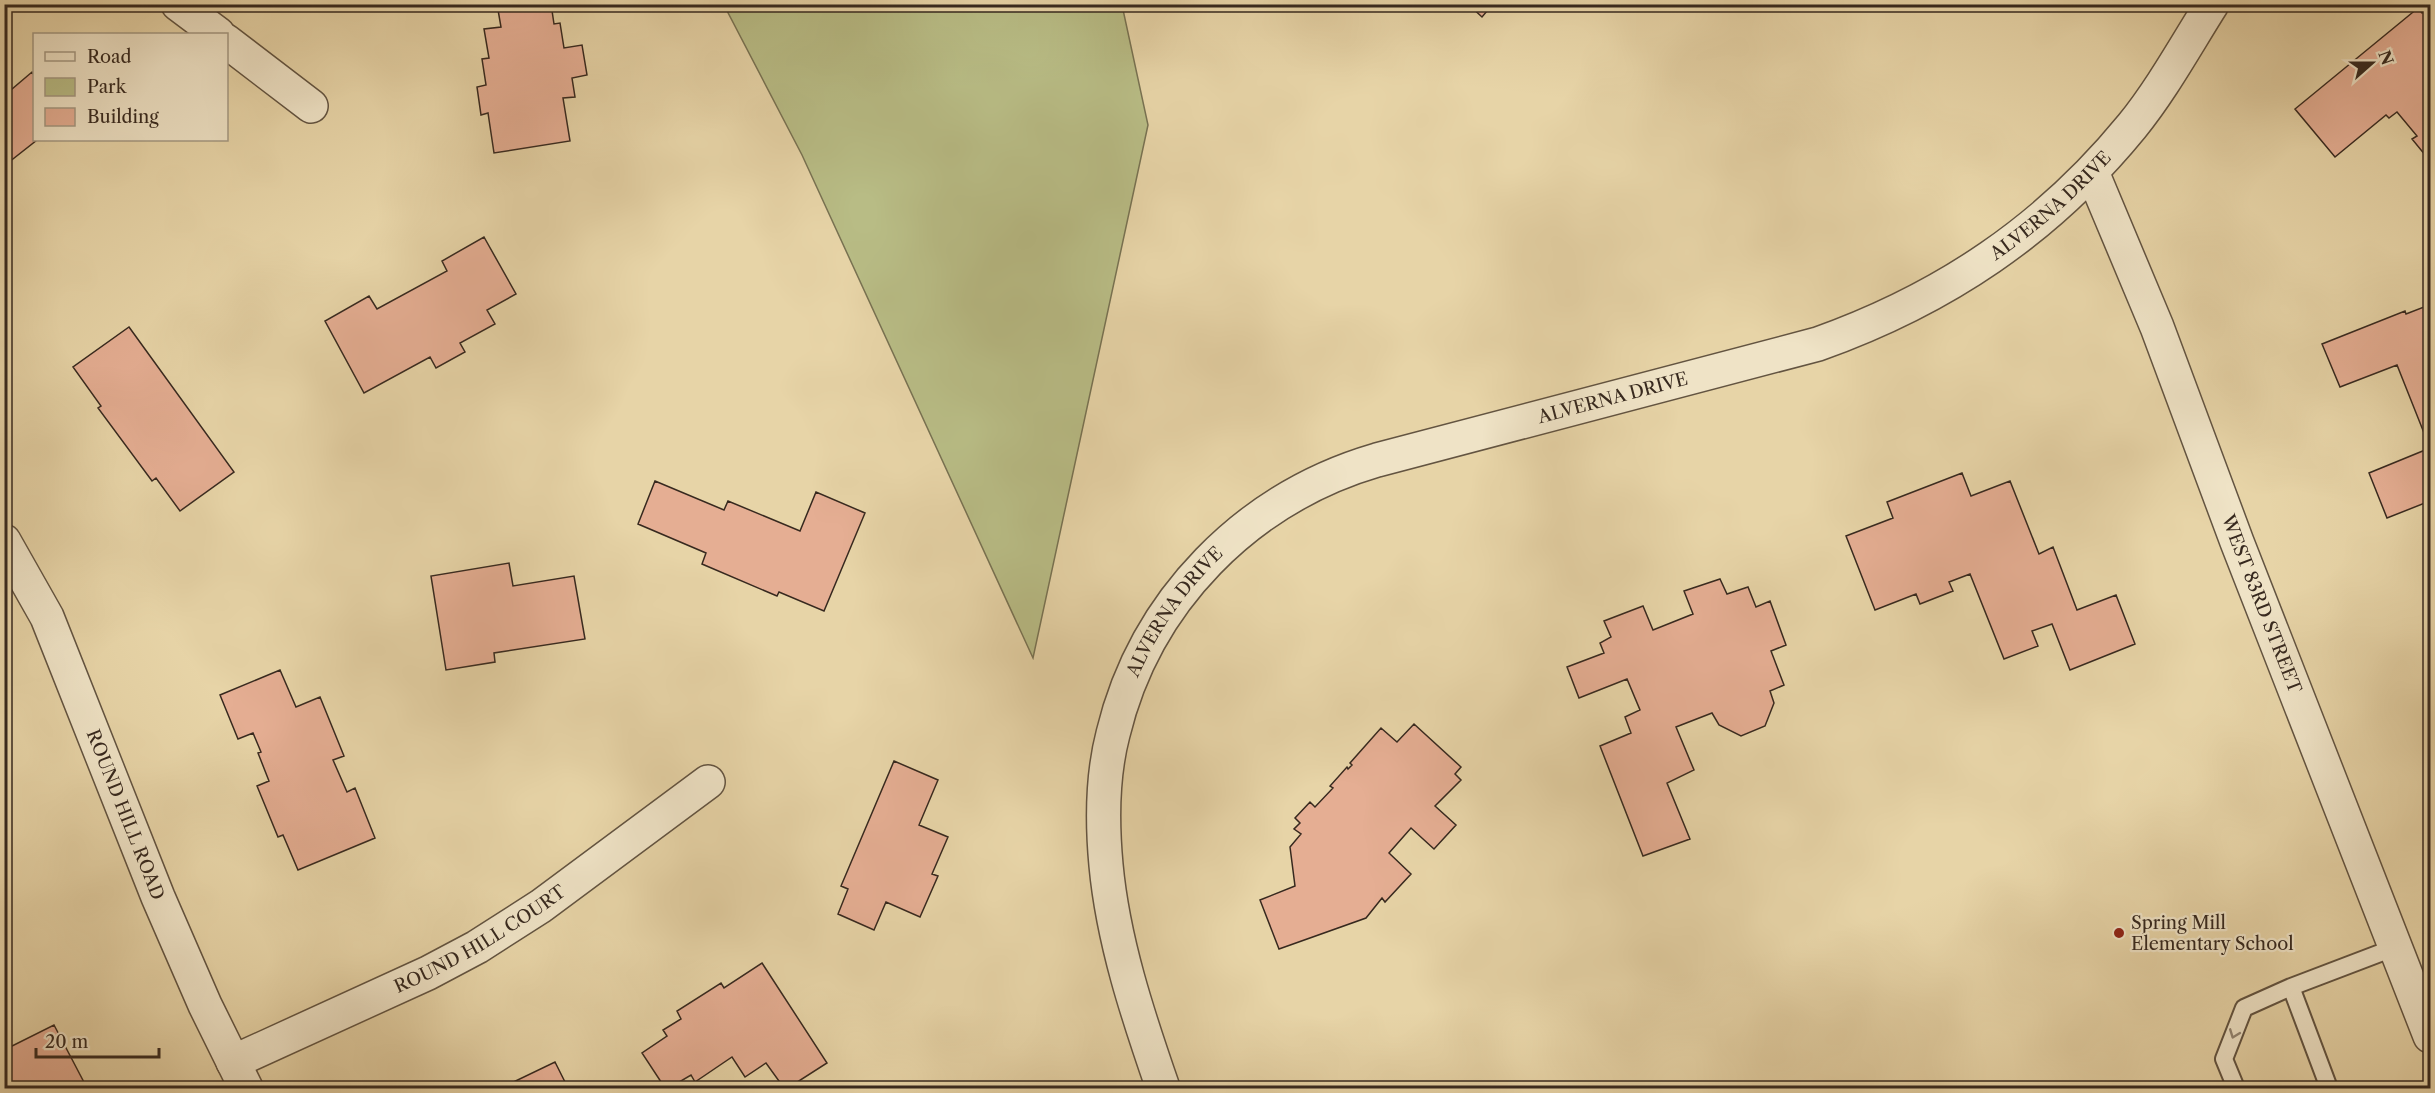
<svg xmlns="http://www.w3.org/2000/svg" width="2435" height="1093" font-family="'Libre Caslon Text',serif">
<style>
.green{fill:#b8bc85;stroke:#787252;stroke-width:1.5}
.building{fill:#e5ae93;stroke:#37291f;stroke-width:1.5}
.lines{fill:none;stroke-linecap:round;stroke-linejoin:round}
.lane-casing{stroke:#635441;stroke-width:20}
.street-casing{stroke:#635441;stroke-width:36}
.lane{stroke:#efe3c6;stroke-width:16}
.street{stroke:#efe3c6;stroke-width:33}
.oneway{stroke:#938672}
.poi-dot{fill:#8f2418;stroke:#efe3c6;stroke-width:2}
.labels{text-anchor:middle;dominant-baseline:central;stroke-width:4.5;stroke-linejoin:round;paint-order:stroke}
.street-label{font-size:18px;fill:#37291f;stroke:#efe3c6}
.poi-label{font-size:18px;fill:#37291f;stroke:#efe3c6;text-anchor:start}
</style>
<rect width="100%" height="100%" fill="#e7d4a7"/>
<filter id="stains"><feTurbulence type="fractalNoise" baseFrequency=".00333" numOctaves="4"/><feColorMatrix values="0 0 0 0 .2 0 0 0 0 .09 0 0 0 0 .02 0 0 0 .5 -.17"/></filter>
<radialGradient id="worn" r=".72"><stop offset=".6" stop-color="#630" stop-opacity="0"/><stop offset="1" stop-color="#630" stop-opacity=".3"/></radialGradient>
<!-- green -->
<path class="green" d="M724,5H1122L1148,125L1033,658L802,155Z"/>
<!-- building -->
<path class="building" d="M497,4H551L554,24L560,23L564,48L582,45L587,75L572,78L575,97L563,98L570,141L494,153L488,113L481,115L477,87L486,85L482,59L489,58L484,29L501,27Z
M1468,4H1493L1482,17Z
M2430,6V161L2412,139L2417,136L2397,112L2389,118L2386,115L2335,157L2295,109L2418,8L2422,13Z
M32,72L34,75V140H37L4,166V82L12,89Z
M484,237L516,294L487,310L495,324L460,343L465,352L436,368L430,357L364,393L325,321L369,296L377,309L447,271L442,261Z
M2429,305L2430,501L2387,518L2369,473L2430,448L2397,365L2340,387L2322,344L2405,311L2406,314Z
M129,327L234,472L180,511L156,478L152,481L98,408L101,406L73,367Z
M1962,473L1971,496L2010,481L2039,554L2053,547L2077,610L2116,595L2135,644L2070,670L2052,624L2032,631L2038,646L2004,659L1970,574L1949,582L1953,591L1920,604L1916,594L1875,610L1846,536L1893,518L1887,502Z
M655,481L724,510L728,501L800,531L816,492L865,513L824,611L779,592L777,596L702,564L706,553L638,524Z
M509,563L513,586L574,576L585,639L494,653L495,662L446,670L431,576Z
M1720,579L1727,594L1748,587L1756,607L1770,601L1786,645L1771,651L1784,685L1770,691L1774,703L1765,726L1741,736L1719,725L1712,713L1676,727L1694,770L1667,783L1690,839L1643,856L1600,746L1631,733L1625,717L1640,710L1627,679L1579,698L1567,667L1604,653L1600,643L1611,637L1604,621L1643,606L1653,630L1693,614L1684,591Z
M280,670L296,707L320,697L344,756L333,760L347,792L355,788L375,838L298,870L283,835L278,837L257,786L269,781L258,753L261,752L253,733L238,739L220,695Z
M1414,724L1461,767L1455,774L1461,780L1435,806L1456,825L1434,849L1411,828L1389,853L1411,874L1385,902L1382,898L1366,918L1279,949L1260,900L1295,886L1290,847L1301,834L1294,829L1300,823L1295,818L1310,802L1315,807L1333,788L1330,786L1347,767L1348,769L1352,765L1350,763L1381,728L1397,742Z
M894,761L938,780L919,825L948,837L932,874L938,876L920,917L886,902L874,930L838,914L848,889L841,886Z
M762,963L827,1063L788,1088H784L766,1063L745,1077L732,1057L695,1082L691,1075L669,1088H665L642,1053L667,1036L663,1030L681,1019L677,1011L721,983L724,988Z
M54,1025L87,1088H4V1050Z
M555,1062L568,1088H501Z"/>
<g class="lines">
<defs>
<path id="lane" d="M2291,987L2329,1088
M2236,1088L2224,1059L2244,1008L2291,987L2396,947"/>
<g id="street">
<path d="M178,4L218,34"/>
<path d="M226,41L311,106"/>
<path id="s1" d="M2092,172L2157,327L2237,542L2430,1036"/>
<path id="s2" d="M4,541L47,617L158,897L205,1005L246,1088"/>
<path id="s3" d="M233,1062L428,973L477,947L541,906L708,782"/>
<path id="s4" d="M1163,1088C1138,1016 1113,941 1106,865C1102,822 1102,776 1113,734C1145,601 1247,498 1377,460L1818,344C1944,299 2047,230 2132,126C2162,89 2186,45 2212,4"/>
</g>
</defs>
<!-- lane casing -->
<use href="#lane" class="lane-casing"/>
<!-- street casing -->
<use href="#street" class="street-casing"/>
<!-- lane -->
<use href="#lane" class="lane"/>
<!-- street -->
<use href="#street" class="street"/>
</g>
<!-- one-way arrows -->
<defs><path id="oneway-chevron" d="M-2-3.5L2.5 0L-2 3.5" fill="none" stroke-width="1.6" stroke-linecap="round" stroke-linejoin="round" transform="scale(1.5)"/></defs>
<use class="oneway" href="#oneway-chevron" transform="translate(2234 1034) rotate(111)"/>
<!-- markers -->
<circle class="poi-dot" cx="2119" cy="933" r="6"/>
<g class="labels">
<!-- street labels -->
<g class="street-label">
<text stroke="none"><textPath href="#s4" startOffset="1490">ALVERNA DRIVE</textPath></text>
<text stroke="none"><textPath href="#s4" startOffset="1005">ALVERNA DRIVE</textPath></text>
<text stroke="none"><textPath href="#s1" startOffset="464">WEST 83RD STREET</textPath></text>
<text stroke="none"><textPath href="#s4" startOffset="501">ALVERNA DRIVE</textPath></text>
<text stroke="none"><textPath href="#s2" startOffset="300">ROUND HILL ROAD</textPath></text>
<text stroke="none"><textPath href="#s3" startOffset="276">ROUND HILL COURT</textPath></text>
</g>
<!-- poi labels -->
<g class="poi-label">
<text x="2131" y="923">Spring Mill<tspan x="2131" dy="21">Elementary School</tspan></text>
</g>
</g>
<!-- margin -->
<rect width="2435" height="1093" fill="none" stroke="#e7d4a7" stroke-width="24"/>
<rect x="6" y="6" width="2423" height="1081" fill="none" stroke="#37291f" stroke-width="3"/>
<rect x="12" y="12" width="2411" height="1069" fill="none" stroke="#37291f" stroke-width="1.5"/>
<!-- legend -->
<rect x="33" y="33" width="195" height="108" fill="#efe3c6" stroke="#a59983" stroke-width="1.5"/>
<rect x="45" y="52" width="30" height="9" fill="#efe3c6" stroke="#a59983" stroke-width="1.5"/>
<text x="87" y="63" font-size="18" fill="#37291f">Road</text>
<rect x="45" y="78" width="30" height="18" fill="#b8bc85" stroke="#a59983" stroke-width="1.5"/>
<text x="87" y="93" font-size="18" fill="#37291f">Park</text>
<rect x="45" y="108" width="30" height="18" fill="#e5ae93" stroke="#a59983" stroke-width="1.5"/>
<text x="87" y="123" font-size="18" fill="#37291f">Building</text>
<!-- north arrow -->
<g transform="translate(2372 63) rotate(69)" stroke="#efe3c6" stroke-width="4.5" paint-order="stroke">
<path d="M0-4.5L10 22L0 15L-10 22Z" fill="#37291f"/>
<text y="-9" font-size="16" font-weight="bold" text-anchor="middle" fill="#37291f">N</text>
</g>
<!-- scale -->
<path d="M36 1048v9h123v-9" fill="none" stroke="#37291f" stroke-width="3"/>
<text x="45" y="1048" font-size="18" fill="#37291f" stroke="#efe3c6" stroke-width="4.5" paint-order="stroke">20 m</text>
<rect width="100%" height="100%" filter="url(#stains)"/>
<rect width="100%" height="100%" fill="url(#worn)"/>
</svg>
